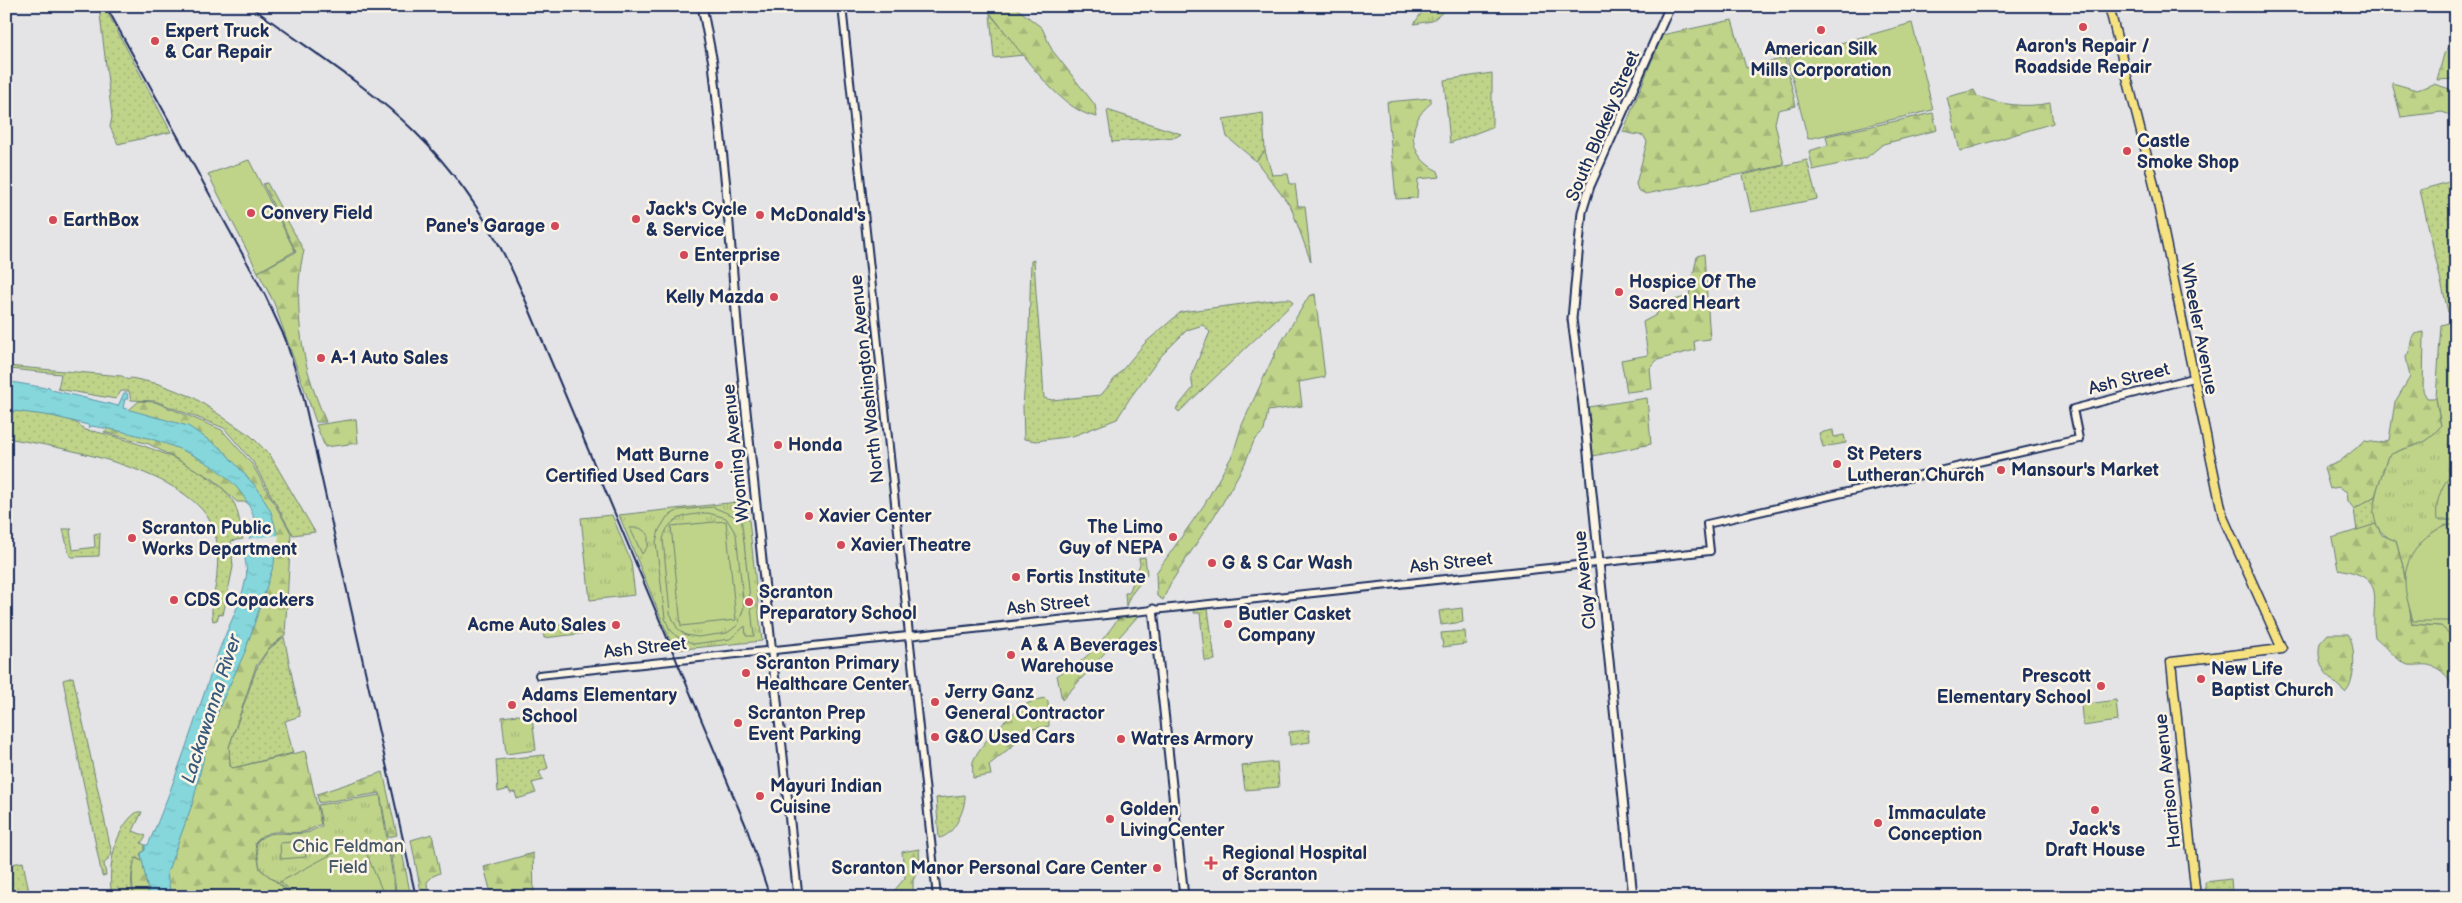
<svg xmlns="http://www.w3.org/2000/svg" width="2462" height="903" font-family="'Balsamiq Sans',sans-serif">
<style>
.grass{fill:url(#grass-dots);stroke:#6d8274}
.forest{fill:url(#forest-firs);stroke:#6d8274}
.park{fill:url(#park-tufts);stroke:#6d8274}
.pitch{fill:#bfd489;stroke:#6d8274;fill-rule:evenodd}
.water{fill:url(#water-ripples);stroke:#5b94a9}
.pier{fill:#e4e3e6}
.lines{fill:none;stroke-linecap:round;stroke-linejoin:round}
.tertiary-casing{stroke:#1b2f5e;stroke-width:10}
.secondary-casing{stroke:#1b2f5e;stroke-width:11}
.primary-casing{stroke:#1b2f5e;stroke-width:11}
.tertiary{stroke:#fcf5e5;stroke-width:6}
.secondary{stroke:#fcf5e5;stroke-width:7}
.primary{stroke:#f7e281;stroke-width:8}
.rail{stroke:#1b2f5e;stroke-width:2}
.poi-dot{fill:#d1495b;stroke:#fcf5e5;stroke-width:2}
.labels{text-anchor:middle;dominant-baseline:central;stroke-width:5;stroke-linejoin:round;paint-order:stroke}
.poi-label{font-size:18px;font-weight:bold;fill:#1b2f5e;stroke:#fcf5e5;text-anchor:start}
.street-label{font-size:18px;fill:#1b2f5e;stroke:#fcf5e5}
.park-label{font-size:18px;fill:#445869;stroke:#fcf5e5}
.water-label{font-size:19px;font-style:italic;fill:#36597d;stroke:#fcf5e5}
</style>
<defs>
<pattern id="grass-dots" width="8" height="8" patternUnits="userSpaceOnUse" patternTransform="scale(1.25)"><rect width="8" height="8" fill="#bfd489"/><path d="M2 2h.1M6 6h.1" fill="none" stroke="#a4b679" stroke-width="1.8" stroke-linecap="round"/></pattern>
<pattern id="forest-firs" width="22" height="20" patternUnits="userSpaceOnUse" patternTransform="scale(1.25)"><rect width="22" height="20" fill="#bfd489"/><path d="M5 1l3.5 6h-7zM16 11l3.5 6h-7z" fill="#a4b679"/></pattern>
<pattern id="park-tufts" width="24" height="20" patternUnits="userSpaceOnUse" patternTransform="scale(1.25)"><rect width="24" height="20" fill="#bfd489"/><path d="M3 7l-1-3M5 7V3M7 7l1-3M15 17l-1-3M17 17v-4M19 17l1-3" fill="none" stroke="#a4b679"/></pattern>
<pattern id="water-ripples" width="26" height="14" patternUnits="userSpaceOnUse" patternTransform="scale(1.25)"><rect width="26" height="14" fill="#85d7db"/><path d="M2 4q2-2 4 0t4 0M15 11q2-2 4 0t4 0" fill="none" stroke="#72b9be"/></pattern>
</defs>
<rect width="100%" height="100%" fill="#e4e3e6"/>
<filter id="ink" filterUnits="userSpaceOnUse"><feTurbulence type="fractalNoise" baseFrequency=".02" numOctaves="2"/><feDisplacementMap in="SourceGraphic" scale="10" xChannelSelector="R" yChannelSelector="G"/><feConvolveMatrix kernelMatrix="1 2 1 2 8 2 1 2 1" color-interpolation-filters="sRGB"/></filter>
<g filter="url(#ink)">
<!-- grass -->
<path class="grass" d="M99,6H104L171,132L118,144L110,127L112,117Z
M990,14L1024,55L994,58Z
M1492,73V127L1450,143L1444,80Z
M1107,110L1181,134L1176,137L1112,142Z
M1263,113L1265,151L1256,161L1227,137L1223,119Z
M1807,160L1817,199L1751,212L1743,175Z
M2456,180V314H2453L2448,312L2420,190Z
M1034,260C1036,306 1042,351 1044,398L1052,400L1101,395L1145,343L1181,312L1281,299H1290L1293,303L1179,412L1176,409L1193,388L1191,376L1210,332L1203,325L1187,330L1161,356L1130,398L1117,419L1073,436L1036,441L1024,439L1023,406L1029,331L1031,261Z
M6,366L122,376L128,380L131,378L159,384L193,397L251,436L270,455L315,532L293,535L253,462L224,428L155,401L131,400L129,391H121L116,399L58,389L61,374L10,369L6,379Z
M6,410C27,413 73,414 85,430C123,435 218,468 235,505C239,515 241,528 243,539L231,541L233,567L223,615L219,614L217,620L213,621C209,604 217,588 217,572C218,562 218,547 216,538C206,472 61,447 6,438Z
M1833,430L1834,437L1844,435L1846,443L1823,447L1819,433Z
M2375,496L2376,524L2357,531L2354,509Z
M63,529H72L70,531L73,550L95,547L94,534L100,533L99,556L72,557L69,554Z
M1145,557L1147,574L1130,596L1126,606L1125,593H1129L1140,564L1139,558Z
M1462,608L1463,622L1441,625L1439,611Z
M1208,609L1215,660L1205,661L1200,613H1194V610Z
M586,622L587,633L544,638L543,627Z
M1465,631L1466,644L1443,647L1441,633Z
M284,637L300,716L285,721L293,753L233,768L230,766L229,747L257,667L269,649Z
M73,677L112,854L104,864L106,875L102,876L63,680Z
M1309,730L1310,742L1290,745L1289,732Z
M544,755L548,768L539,772L543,780L532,783L536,793L517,799L515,792L510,793L509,789L498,792L496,760Z
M1277,762L1279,787L1245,790L1242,766Z
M965,795C966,808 954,836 939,838L936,798Z
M137,812H142L133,831L146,836L141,843L145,845V850L140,854L144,862L136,858C131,870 130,884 134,897H112C107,870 114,828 137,812Z
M23,862L30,897H6V865Z
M2231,879L2232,892L2236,893L2237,897L2225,895L2206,897L2205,882Z"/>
<!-- forest -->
<path class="forest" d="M988,6H1014L1042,28L1052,50L1095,105L1097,117C1057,111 1015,42 989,12Z
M1732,20L1746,68L1785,58L1796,106L1778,110L1775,123L1784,165L1646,194L1638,190L1636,184L1647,142L1644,136L1623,132L1662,35Z
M2456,37V79L2437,80L2444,54Z
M2392,83L2417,90L2434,84L2456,91L2454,98L2456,117L2442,112L2401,117Z
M1974,90L1977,96C2002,105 2024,108 2050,103L2053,123L1960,151L1947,97Z
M1431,98V103C1405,124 1408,157 1438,171L1440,177L1418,179L1417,198L1396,199L1387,102Z
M1933,113L1937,130L1883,144L1866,158L1813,170L1809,151L1828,145L1826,136Z
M1265,151L1272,175L1288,174L1290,184H1295L1298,206H1305L1311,262L1291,207L1256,161Z
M267,183L304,251C294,286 299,343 310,378C314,393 320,407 326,422H316L274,303L258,272L296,252L263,184Z
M1704,254L1710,339L1694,341L1695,350L1657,360L1650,368L1652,389L1627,392L1621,360L1648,355L1643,322L1656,315L1663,303L1689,296L1697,256Z
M1315,294L1325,377L1299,382L1302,406L1268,411L1264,431L1254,441L1245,463L1222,504L1170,584L1163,600L1157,596L1156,573L1204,505L1233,454L1242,425L1276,351L1309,296Z
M2424,332L2423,391L2427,398H2436L2441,426C2421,450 2412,443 2388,456L2375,496L2354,509L2348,501L2347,492L2338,487L2330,489L2324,468L2339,462L2365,441L2379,443L2389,440L2395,402L2410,377L2406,357C2412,349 2409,342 2414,334Z
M1647,398L1651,444L1593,456L1588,407Z
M139,401L155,402L222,430L252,464L291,533L285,635L269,648L256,666L229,747L230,766L233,768L305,751L321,824C315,827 309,831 303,832C282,835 271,825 255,843L260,869L295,897H135C131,884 132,871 135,858L144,862L203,755L247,628L257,502H237L213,479L149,444L104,432Z
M356,419L358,443L325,447L316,425Z
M2376,524L2382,535L2396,541L2403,566L2412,624L2441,626L2449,632L2456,646V708C2453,688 2450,670 2428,665C2422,664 2415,666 2408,665C2398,662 2385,645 2375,637C2369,600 2391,578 2338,569L2332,538Z
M1139,615L1062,700L1057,675C1086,663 1102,641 1120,616Z
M2328,634H2348C2356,645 2356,683 2345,692C2329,678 2315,666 2320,643Z
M1045,698L1048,701L1049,726L1033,729L989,765L991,775L973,778C973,772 972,767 973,762C978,746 1009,715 1023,706C1030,702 1037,699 1045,698Z
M383,772L397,835L388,837L380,793L319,803L317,794Z
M432,834L440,873L433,876L427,882L428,897H422L411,840Z
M400,842L411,897H397L389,844Z
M919,849L920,868L913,880V897H878L893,892L905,878L902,852Z
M533,853L534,897H492L484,867Z"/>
<!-- park -->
<path class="park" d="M1426,6H1450L1432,21L1414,24Z
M2456,321V640L2441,626L2412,624L2403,566L2396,541C2357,527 2380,484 2388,456C2412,443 2421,450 2441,426L2436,398L2441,325Z
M747,501L762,641L674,650L619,515Z
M612,515L631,562L635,595L590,600L581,518Z
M2116,700L2118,721L2083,726L2081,705Z
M518,715L532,718L536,750L506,754L502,717Z
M380,795L396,897H296L260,869L256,843C269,827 285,836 304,833C310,833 316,828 322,826L318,805Z"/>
<!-- pitch -->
<path class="pitch" d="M1912,23L1933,110L1808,139L1787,58Z
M249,160L295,251L258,272L208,174Z
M2456,469V520H2437C2435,500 2442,483 2456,469Z
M713,507L734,516L741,515L754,636H746L745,626L730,639L694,644L676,636L669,628L665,618L656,542L659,530L667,517L679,510ZM708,513L726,518L736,534L744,607L738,625L727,633L698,637L686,635L677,628L670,613L663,539C669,515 688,515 708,513Z
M726,521L736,620L681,626L671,526Z
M2446,525H2456V621H2413C2410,609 2405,595 2405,582C2404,557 2424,535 2446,525Z
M630,528H640L648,534V546L642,554Z
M305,841L306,857L281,859L280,843Z
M356,841H361L385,897H299L280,882Z"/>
<!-- water -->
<path class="water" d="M6,381L46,388L48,386L52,390L118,406L124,393H127L128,399H125L123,408L188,426L222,449L258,489L271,512L277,533L274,564L245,652L212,723L193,802L167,873L171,897H149L141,854L145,850V845H148C175,784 195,719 217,656C226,630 241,605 246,578C248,569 244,560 245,552C247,541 257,525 253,515C232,456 146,434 91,426L89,428L88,425L52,416L6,410Z"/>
<!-- pier -->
<path class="pier" d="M279,535L277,547L243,552L246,539Z"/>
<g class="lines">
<defs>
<path id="tertiary" d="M842,6L937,897
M539,675L1710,551L1707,524L2079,439L2073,409L2193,378"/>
<path id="secondary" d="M702,6L713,63L726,187L738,336L798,897
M1153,609L1184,897
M1633,897L1583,404L1572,319L1582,212L1590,186L1670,6"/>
<path id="primary" d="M2109,6L2153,180L2223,517L2282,649L2171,662L2196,897"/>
</defs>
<!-- tertiary casing -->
<use href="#tertiary" class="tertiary-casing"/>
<!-- secondary casing -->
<use href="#secondary" class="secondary-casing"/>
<!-- primary casing -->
<use href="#primary" class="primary-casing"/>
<!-- tertiary -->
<use href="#tertiary" class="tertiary"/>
<!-- secondary -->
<use href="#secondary" class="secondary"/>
<!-- primary -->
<use href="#primary" class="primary"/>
<!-- rail -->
<path class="rail" d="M106,6L265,295L285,338L302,391L416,897
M250,6C304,46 367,85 414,131C461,177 496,232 522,292L746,826L770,897"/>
</g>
</g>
<!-- markers -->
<g class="poi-dot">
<circle cx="2083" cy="27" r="5"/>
<circle cx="1821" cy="30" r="5"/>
<circle cx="155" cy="41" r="5"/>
<circle cx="2127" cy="151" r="5"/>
<circle cx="251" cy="213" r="5"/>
<circle cx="760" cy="215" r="5"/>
<circle cx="636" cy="219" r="5"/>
<circle cx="53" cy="220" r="5"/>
<circle cx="555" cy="226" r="5"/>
<circle cx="684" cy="255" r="5"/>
<circle cx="1619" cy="292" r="5"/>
<circle cx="774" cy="297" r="5"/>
<circle cx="321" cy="358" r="5"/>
<circle cx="778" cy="445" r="5"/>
<circle cx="1837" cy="464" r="5"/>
<circle cx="719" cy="465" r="5"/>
<circle cx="2001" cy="470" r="5"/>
<circle cx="809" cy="516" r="5"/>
<circle cx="1173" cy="537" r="5"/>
<circle cx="132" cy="538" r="5"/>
<circle cx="841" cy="545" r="5"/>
<circle cx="1212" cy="563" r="5"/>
<circle cx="1016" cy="577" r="5"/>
<circle cx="174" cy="600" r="5"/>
<circle cx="749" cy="602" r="5"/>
<circle cx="1228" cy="624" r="5"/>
<circle cx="616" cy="625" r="5"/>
<circle cx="1011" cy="655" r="5"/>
<circle cx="746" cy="673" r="5"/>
<circle cx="2201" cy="679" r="5"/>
<circle cx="2101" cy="686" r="5"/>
<circle cx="935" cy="702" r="5"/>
<circle cx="512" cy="705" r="5"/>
<circle cx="738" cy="723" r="5"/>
<circle cx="935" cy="737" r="5"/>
<circle cx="1121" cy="739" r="5"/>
<circle cx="760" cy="796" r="5"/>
<circle cx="2095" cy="810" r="5"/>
<circle cx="1110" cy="819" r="5"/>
<circle cx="1878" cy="823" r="5"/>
<path d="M1208.5 855.5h5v5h5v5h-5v5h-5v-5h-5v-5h5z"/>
<circle cx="1157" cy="868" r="5"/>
</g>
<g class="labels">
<!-- poi labels -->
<g class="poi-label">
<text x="165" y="31">Expert Truck<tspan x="165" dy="21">&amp; Car Repair</tspan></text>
<text x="2083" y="46" text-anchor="middle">Aaron's Repair /<tspan x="2083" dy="21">Roadside Repair</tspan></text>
<text x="1821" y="49" text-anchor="middle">American Silk<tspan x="1821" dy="21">Mills Corporation</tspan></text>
<text x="2137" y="141">Castle<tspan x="2137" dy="21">Smoke Shop</tspan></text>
<text x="646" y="209">Jack's Cycle<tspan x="646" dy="21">&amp; Service</tspan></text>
<text x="261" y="213">Convery Field</text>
<text x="770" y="215">McDonald's</text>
<text x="63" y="220">EarthBox</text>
<text x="545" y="226" text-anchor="end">Pane's Garage</text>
<text x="694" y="255">Enterprise</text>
<text x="1629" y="282">Hospice Of The<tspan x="1629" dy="21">Sacred Heart</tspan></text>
<text x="764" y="297" text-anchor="end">Kelly Mazda</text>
<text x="331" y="358">A-1 Auto Sales</text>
<text x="788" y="445">Honda</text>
<text x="1847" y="454">St Peters<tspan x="1847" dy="21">Lutheran Church</tspan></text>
<text x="709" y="455" text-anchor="end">Matt Burne<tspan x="709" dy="21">Certified Used Cars</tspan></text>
<text x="2011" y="470">Mansour's Market</text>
<text x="819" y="516">Xavier Center</text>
<text x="1163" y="527" text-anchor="end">The Limo<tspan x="1163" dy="21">Guy of NEPA</tspan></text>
<text x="142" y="528">Scranton Public<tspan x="142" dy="21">Works Department</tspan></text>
<text x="851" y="545">Xavier Theatre</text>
<text x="1222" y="563">G &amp; S Car Wash</text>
<text x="1026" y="577">Fortis Institute</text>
<text x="759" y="592">Scranton<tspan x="759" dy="21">Preparatory School</tspan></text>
<text x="184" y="600">CDS Copackers</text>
<text x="1238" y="614">Butler Casket<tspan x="1238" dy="21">Company</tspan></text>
<text x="606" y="625" text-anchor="end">Acme Auto Sales</text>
<text x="1021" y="645">A &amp; A Beverages<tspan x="1021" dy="21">Warehouse</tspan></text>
<text x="756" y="663">Scranton Primary<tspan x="756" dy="21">Healthcare Center</tspan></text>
<text x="2211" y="669">New Life<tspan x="2211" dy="21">Baptist Church</tspan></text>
<text x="2091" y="676" text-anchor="end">Prescott<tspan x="2091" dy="21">Elementary School</tspan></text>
<text x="945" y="692">Jerry Ganz<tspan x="945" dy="21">General Contractor</tspan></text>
<text x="522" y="695">Adams Elementary<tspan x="522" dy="21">School</tspan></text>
<text x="748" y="713">Scranton Prep<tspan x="748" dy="21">Event Parking</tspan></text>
<text x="945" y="737">G&amp;O Used Cars</text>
<text x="1131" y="739">Watres Armory</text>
<text x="770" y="786">Mayuri Indian<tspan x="770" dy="21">Cuisine</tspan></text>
<text x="1120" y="809">Golden<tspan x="1120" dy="21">LivingCenter</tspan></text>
<text x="1888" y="813">Immaculate<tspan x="1888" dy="21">Conception</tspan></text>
<text x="2095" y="829" text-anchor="middle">Jack's<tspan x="2095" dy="21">Draft House</tspan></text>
<text x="1222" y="853">Regional Hospital<tspan x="1222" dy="21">of Scranton</tspan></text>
<text x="1147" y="868" text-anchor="end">Scranton Manor Personal Care Center</text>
</g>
<!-- street labels -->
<g class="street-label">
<text transform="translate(1603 126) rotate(-67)">South Blakely Street</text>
<text transform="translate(2199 329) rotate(79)">Wheeler Avenue</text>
<text transform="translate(867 379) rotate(-96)">North Washington Avenue</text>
<text transform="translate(2129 379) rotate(-14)">Ash Street</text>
<text transform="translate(736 453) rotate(-96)">Wyoming Avenue</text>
<text transform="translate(1451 563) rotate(-6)">Ash Street</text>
<text transform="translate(1585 580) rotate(-96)">Clay Avenue</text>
<text transform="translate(1048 605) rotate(-6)">Ash Street</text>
<text transform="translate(645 648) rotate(-6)">Ash Street</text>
<text transform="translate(2168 781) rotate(-96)">Harrison Avenue</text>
</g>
<!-- park labels -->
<g class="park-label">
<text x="348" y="846">Chic Feldman<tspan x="348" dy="21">Field</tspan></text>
</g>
<!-- water labels -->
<g class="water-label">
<text transform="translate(212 709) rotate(-72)">Lackawanna River</text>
</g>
</g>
<!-- margin -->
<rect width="2462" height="903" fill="none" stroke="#fcf5e5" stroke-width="25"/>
<rect x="12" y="12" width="2437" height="878" fill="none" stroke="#1b2f5e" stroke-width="2" filter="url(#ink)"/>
</svg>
